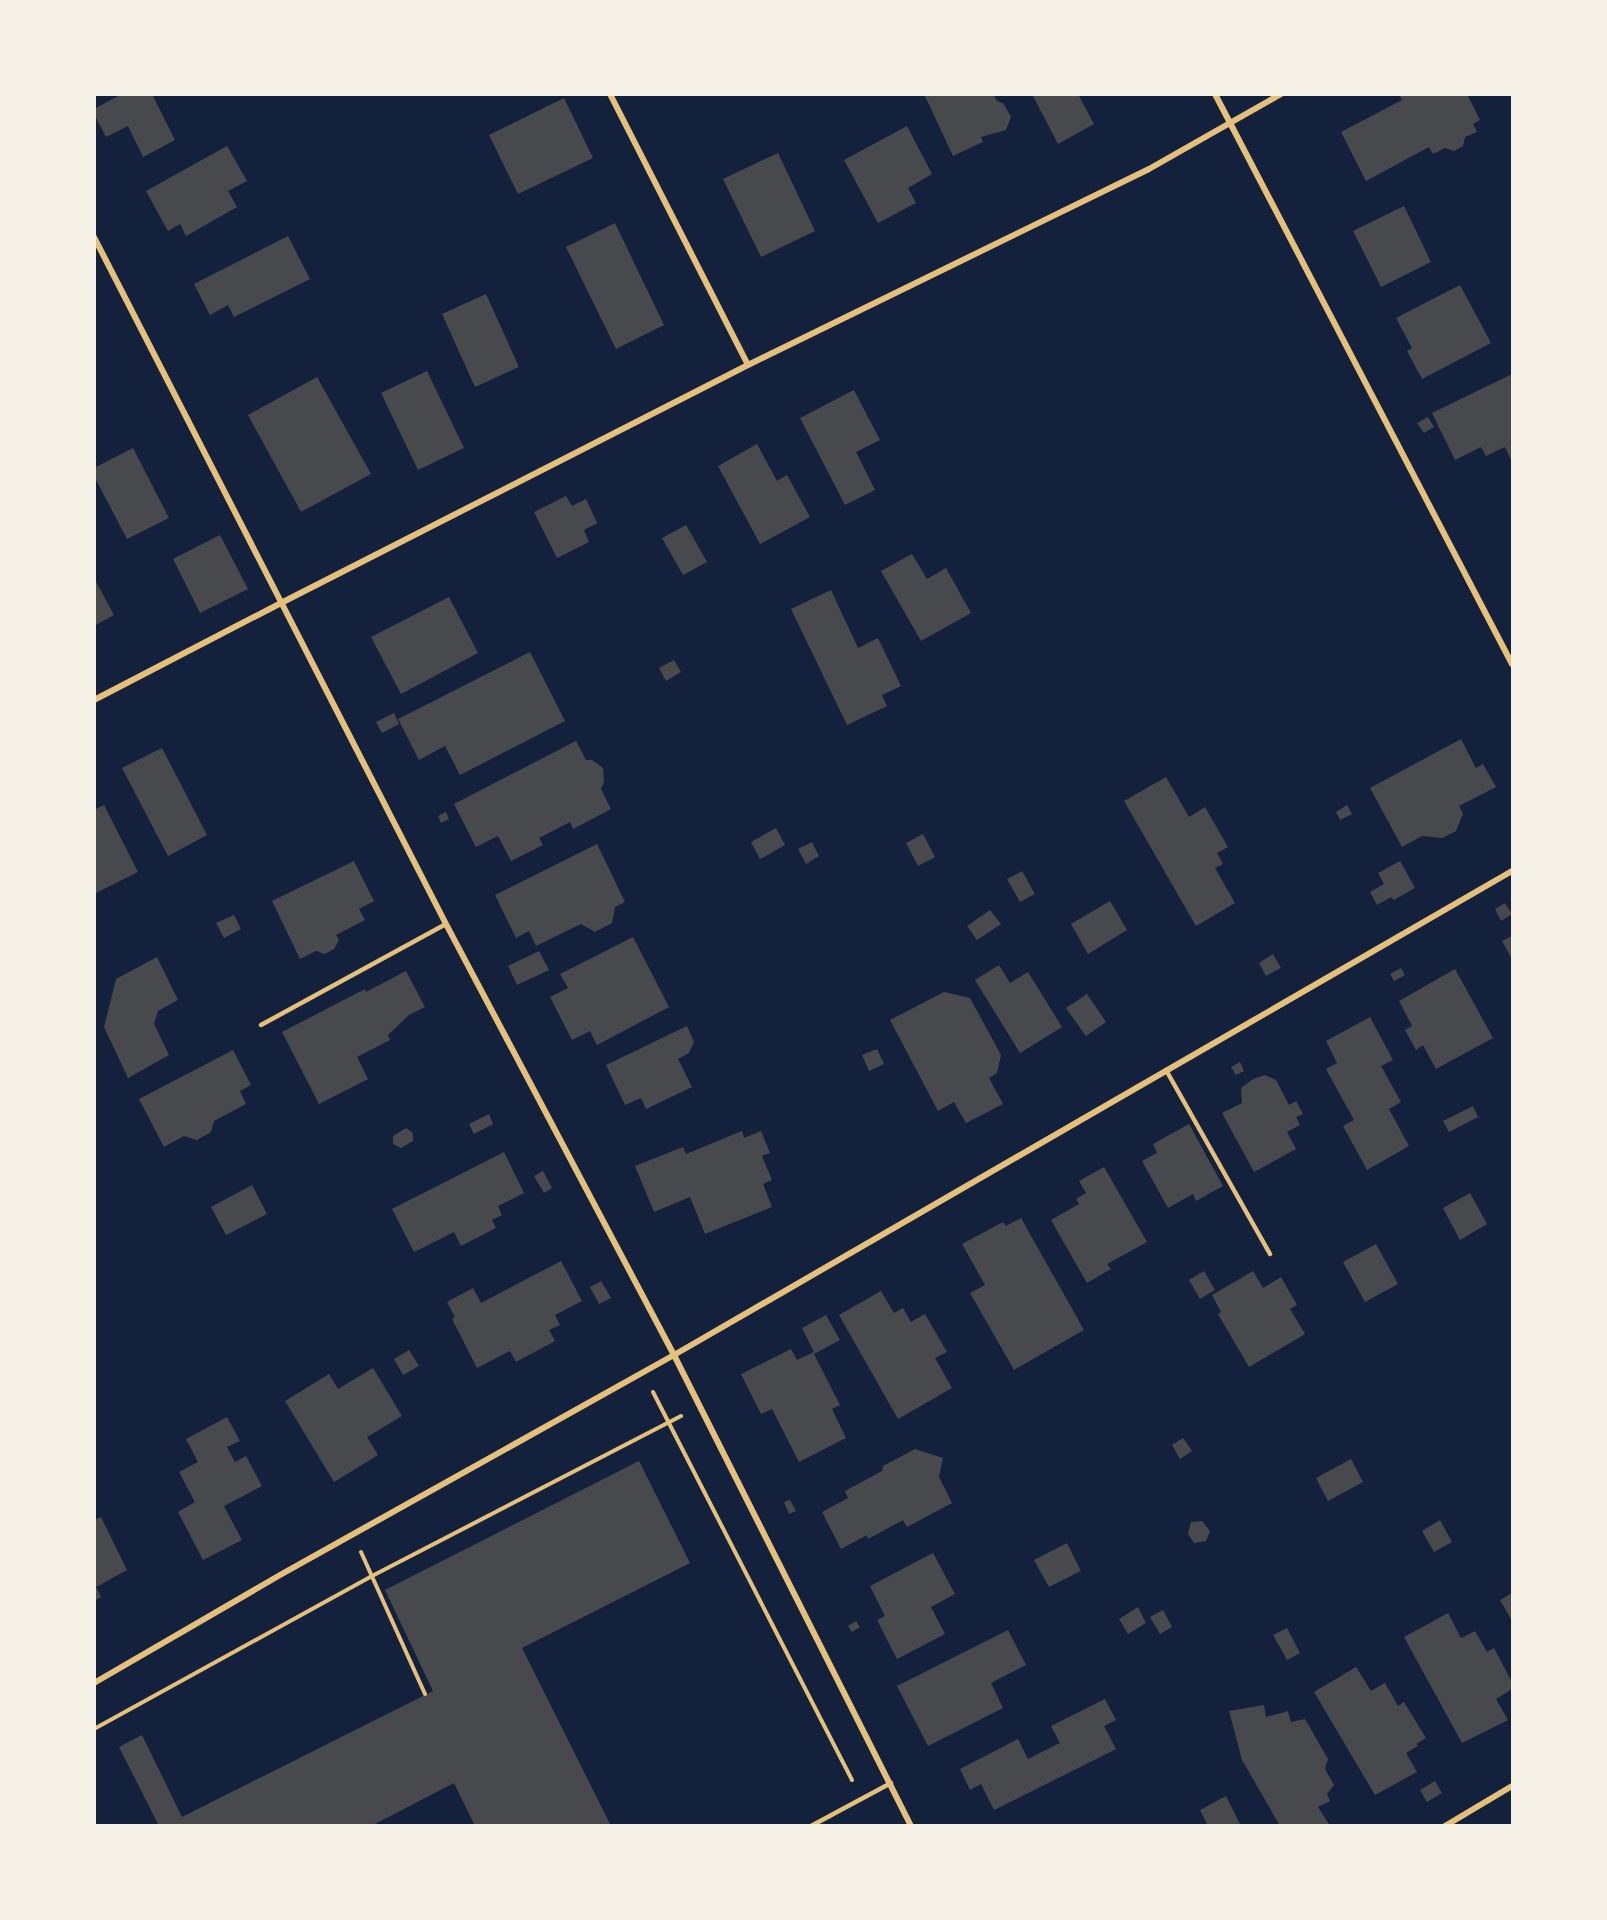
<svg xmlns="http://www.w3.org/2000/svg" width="1607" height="1920" font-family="'Open Sans',sans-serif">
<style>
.building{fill:#48494c}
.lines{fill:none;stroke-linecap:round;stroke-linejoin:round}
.path{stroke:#e5c07b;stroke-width:4}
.service{stroke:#e5c07b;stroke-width:4.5}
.minor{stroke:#e5c07b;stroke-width:6}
</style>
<rect width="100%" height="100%" fill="#14213d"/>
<!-- building -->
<path class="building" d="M122,94H152L175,140L143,157L128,126L106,137L94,114V109Z
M924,94H993L997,101L1003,103L1011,117L1006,130L981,137L983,142L953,156Z
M1032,94H1078L1094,124L1058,144Z
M1403,94H1467L1480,120L1473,124L1477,132L1465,137L1463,146L1454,151L1445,148L1433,154L1429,147L1366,181L1341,132L1402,100L1400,96Z
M564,98L593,158L518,194L489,135Z
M907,126L932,174L908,188L916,203L878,223L844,160Z
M227,146L247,181L228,191L237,207L186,236L180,224L168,231L146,191Z
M778,153L815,231L761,257L723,179Z
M1404,206L1431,262L1381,287L1353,231Z
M615,223L664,325L616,349L566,247Z
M288,236L310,279L234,317L228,305L210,315L194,284Z
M1460,285L1491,343L1422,379L1407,351L1412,348L1396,318Z
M486,294L519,367L475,387L442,314Z
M427,371L464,448L418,470L381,393Z
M1512,374V459L1511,460L1505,447L1486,456L1481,447L1455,460L1432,413Z
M317,377L371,474L301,512L248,415Z
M854,390L880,440L856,452L875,490L845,505L800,418Z
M1428,417L1434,427L1424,433L1417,423Z
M757,444L777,481L787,475L810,517L760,544L718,466Z
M133,448L169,518L127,539L94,476V468Z
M566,496L572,506L586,499L597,523L584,530L589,542L557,558L534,512Z
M686,525L707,562L683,575L662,538Z
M220,535L248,589L200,613L173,559Z
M912,554L927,579L946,568L971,613L921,641L881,571Z
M94,578L114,615L94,626Z
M831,590L858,648L878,638L901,686L882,695L887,706L847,725L791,609Z
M449,597L478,653L401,694L371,637Z
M530,652L565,721L460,775L445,746L419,760L398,719Z
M674,660L681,672L666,681L659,668Z
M394,713L399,724L382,733L376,722Z
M1461,739L1476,768L1483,764L1496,787L1459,806L1463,814L1456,831L1442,838L1422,836L1402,847L1370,788Z
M576,741L586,760H592L603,768L604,782L601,789L611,809L573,829L570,822L539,838L543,845L511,861L498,836L476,847L454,804Z
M162,748L207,835L168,856L122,768Z
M1166,777L1189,817L1205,807L1228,847L1217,853L1223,864L1215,868L1235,903L1196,926L1124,801Z
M104,805L138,872L94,894V810Z
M1347,805L1352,814L1340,820L1336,812Z
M446,812L449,819L441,823L438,816Z
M776,828L785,845L760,859L751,842Z
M923,834L935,857L918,866L906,843Z
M812,842L819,856L806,864L798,849Z
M597,844L625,902L615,907L612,923L595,932L581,924L536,946L529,931L516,938L495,895Z
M354,861L374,901L359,909L365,920L336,935L339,940L334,949L325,954L316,951L300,959L272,901Z
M1400,861L1415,888L1394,900L1391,897L1377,905L1370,892L1384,884L1378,873Z
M1022,871L1035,894L1020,902L1007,879Z
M1110,901L1127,930L1088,954L1071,924Z
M1505,903L1512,914L1501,921L1495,909Z
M990,910L1001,924L977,940L967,926Z
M234,915L241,929L224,938L216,923Z
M1512,936V959L1502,941Z
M633,937L669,1007L597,1045L590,1031L572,1040L550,997L568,988L560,974Z
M539,951L549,970L517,985L508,966Z
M1273,954L1281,968L1266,976L1259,963Z
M157,957L178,1000L158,1011L154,1024L169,1055L128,1078L104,1027L116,979Z
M999,965L1010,983L1028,972L1062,1027L1020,1053L975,980Z
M1401,968L1405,975L1394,981L1390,974Z
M1455,969L1493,1038L1436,1069L1423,1045L1416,1050L1405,1030L1412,1026L1399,1001Z
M406,971L425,1007L409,1015L388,1035L390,1040L357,1057L368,1079L319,1104L282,1032L365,989L366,992Z
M944,992L970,998L1001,1055L997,1073L989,1078L1003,1104L966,1123L954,1102L938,1111L890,1020Z
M1087,994L1106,1022L1086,1036L1066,1008Z
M1370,1017L1393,1060L1381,1066L1401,1102L1389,1109L1409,1146L1367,1170L1343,1126L1354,1120L1326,1069L1337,1063L1326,1041Z
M687,1026L694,1042L689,1053L678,1059L692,1087L646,1109L641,1098L625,1105L606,1065Z
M877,1049L884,1064L869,1071L862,1055Z
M233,1050L251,1085L240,1091L246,1104L214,1121L211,1132L197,1140L184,1136L164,1147L139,1099Z
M1240,1062L1244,1071L1236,1075L1231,1067Z
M1265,1075L1276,1080L1289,1105L1296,1101L1303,1114L1296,1117L1300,1125L1287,1132L1296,1149L1254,1172L1222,1113L1242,1103L1241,1088L1253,1079Z
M1473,1106L1478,1117L1449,1132L1443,1121Z
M489,1114L493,1124L474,1134L469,1124Z
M1189,1124L1223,1186L1196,1201L1193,1194L1168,1208L1142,1161L1157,1153L1153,1144Z
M406,1128L413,1133V1141L401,1148L393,1144V1136Z
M742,1131L744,1138L761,1131L770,1153L762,1156L772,1180L763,1184L772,1207L705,1234L690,1197L654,1212L635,1166L683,1147L686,1154Z
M504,1152L524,1193L498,1206L502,1215L492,1220L496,1228L461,1246L454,1232L414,1252L392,1209Z
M1104,1167L1147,1242L1107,1264L1111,1269L1087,1283L1051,1220L1079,1204L1076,1199L1086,1193L1079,1181Z
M543,1171L552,1188L544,1193L534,1176Z
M252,1185L267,1214L226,1235L211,1207Z
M1470,1193L1487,1224L1460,1240L1443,1208Z
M1021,1218L1084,1330L1014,1370L970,1293L985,1285L962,1244L1003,1222L1006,1226Z
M1376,1244L1398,1284L1365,1302L1343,1262Z
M561,1261L582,1301L555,1315L560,1325L549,1330L555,1341L516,1362L510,1351L477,1368L452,1319L455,1317L447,1302L473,1288L481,1303Z
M1204,1271L1215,1290L1200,1299L1189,1280Z
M1253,1271L1263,1288L1281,1277L1297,1305L1290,1309L1305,1334L1249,1367L1218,1314L1221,1312L1212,1295Z
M601,1281L611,1298L599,1304L590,1287Z
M881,1291L894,1313L903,1308L911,1322L925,1314L947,1352L935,1358L952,1388L898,1419L839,1315Z
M826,1315L840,1340L814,1354L840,1405L832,1409L846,1438L799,1462L772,1409L761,1414L741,1374L791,1349L797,1360L814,1352L802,1328Z
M409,1350L419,1366L403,1375L394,1359Z
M373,1368L402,1416L367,1437L378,1455L334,1482L285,1401L329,1374L338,1389Z
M227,1417L240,1441L227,1447L235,1462L246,1456L262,1486L224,1506L242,1540L203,1560L178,1512L195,1502L179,1472L198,1462L186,1439Z
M1183,1438L1192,1451L1180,1459L1172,1445Z
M915,1449L943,1458L939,1477L952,1503L907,1527L903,1520L868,1539L867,1535L841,1549L822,1512L848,1498L845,1491L882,1471L883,1466Z
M1351,1459L1363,1482L1328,1501L1316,1478Z
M639,1461L690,1563L522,1648L611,1826H475L454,1783L371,1826H159L119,1747L142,1735L182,1817L433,1691L385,1590Z
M790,1500L796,1511L789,1514L784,1502Z
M101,1517L127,1570L96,1587L101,1597L94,1601V1520Z
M1440,1520L1452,1542L1434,1552L1422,1531Z
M1202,1521L1210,1531L1206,1541L1194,1543L1188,1534L1191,1522Z
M1067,1543L1081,1571L1049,1587L1034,1560Z
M933,1553L955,1594L931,1607L945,1634L897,1659L877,1620L885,1616L870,1586Z
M1512,1593V1621L1500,1600Z
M1138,1607L1146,1623L1128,1634L1119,1619Z
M1163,1610L1172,1627L1160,1634L1150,1617Z
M1448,1613L1461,1638L1475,1631L1487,1652L1494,1648L1512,1682V1689L1496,1699L1508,1720L1462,1743L1404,1637Z
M856,1621L860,1627L852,1632L848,1626Z
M1287,1628L1300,1653L1287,1660L1273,1635Z
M1008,1630L1026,1665L991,1683L1003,1708L928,1746L897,1686Z
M1356,1667L1371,1691L1385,1683L1398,1706L1404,1702L1426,1738L1416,1744L1418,1746L1406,1753L1417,1772L1375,1795L1314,1692Z
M1105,1699L1116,1720L1104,1726L1116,1749L994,1810L981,1784L970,1790L960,1769L1018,1739L1028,1759L1060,1743L1051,1726Z
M1264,1705L1266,1717L1288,1711L1291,1722L1305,1719L1328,1759L1325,1769L1334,1785L1327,1794L1330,1801L1318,1807L1329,1824L1326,1826H1280L1242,1760L1229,1711Z
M1435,1781L1442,1793L1427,1802L1420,1790Z
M1226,1796L1241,1826H1208L1200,1810Z"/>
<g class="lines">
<!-- path -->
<path class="path" d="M653,1392L852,1780
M361,1552L425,1694
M94,1729L372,1576L681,1416"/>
<!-- service -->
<path class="service" d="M261,1025L446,924
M1166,1070L1270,1254
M811,1826L891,1783"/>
<!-- minor -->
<path class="minor" d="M610,94L748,365
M1215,94L1512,664
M94,237L446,924L674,1355L911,1826
M94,700L281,603L748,365L1149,169L1281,94
M94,1683L280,1575L674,1355L1512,871
M1445,1826L1512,1786"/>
</g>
<!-- border -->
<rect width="1607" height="1920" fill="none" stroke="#f6f1e7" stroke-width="192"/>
</svg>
